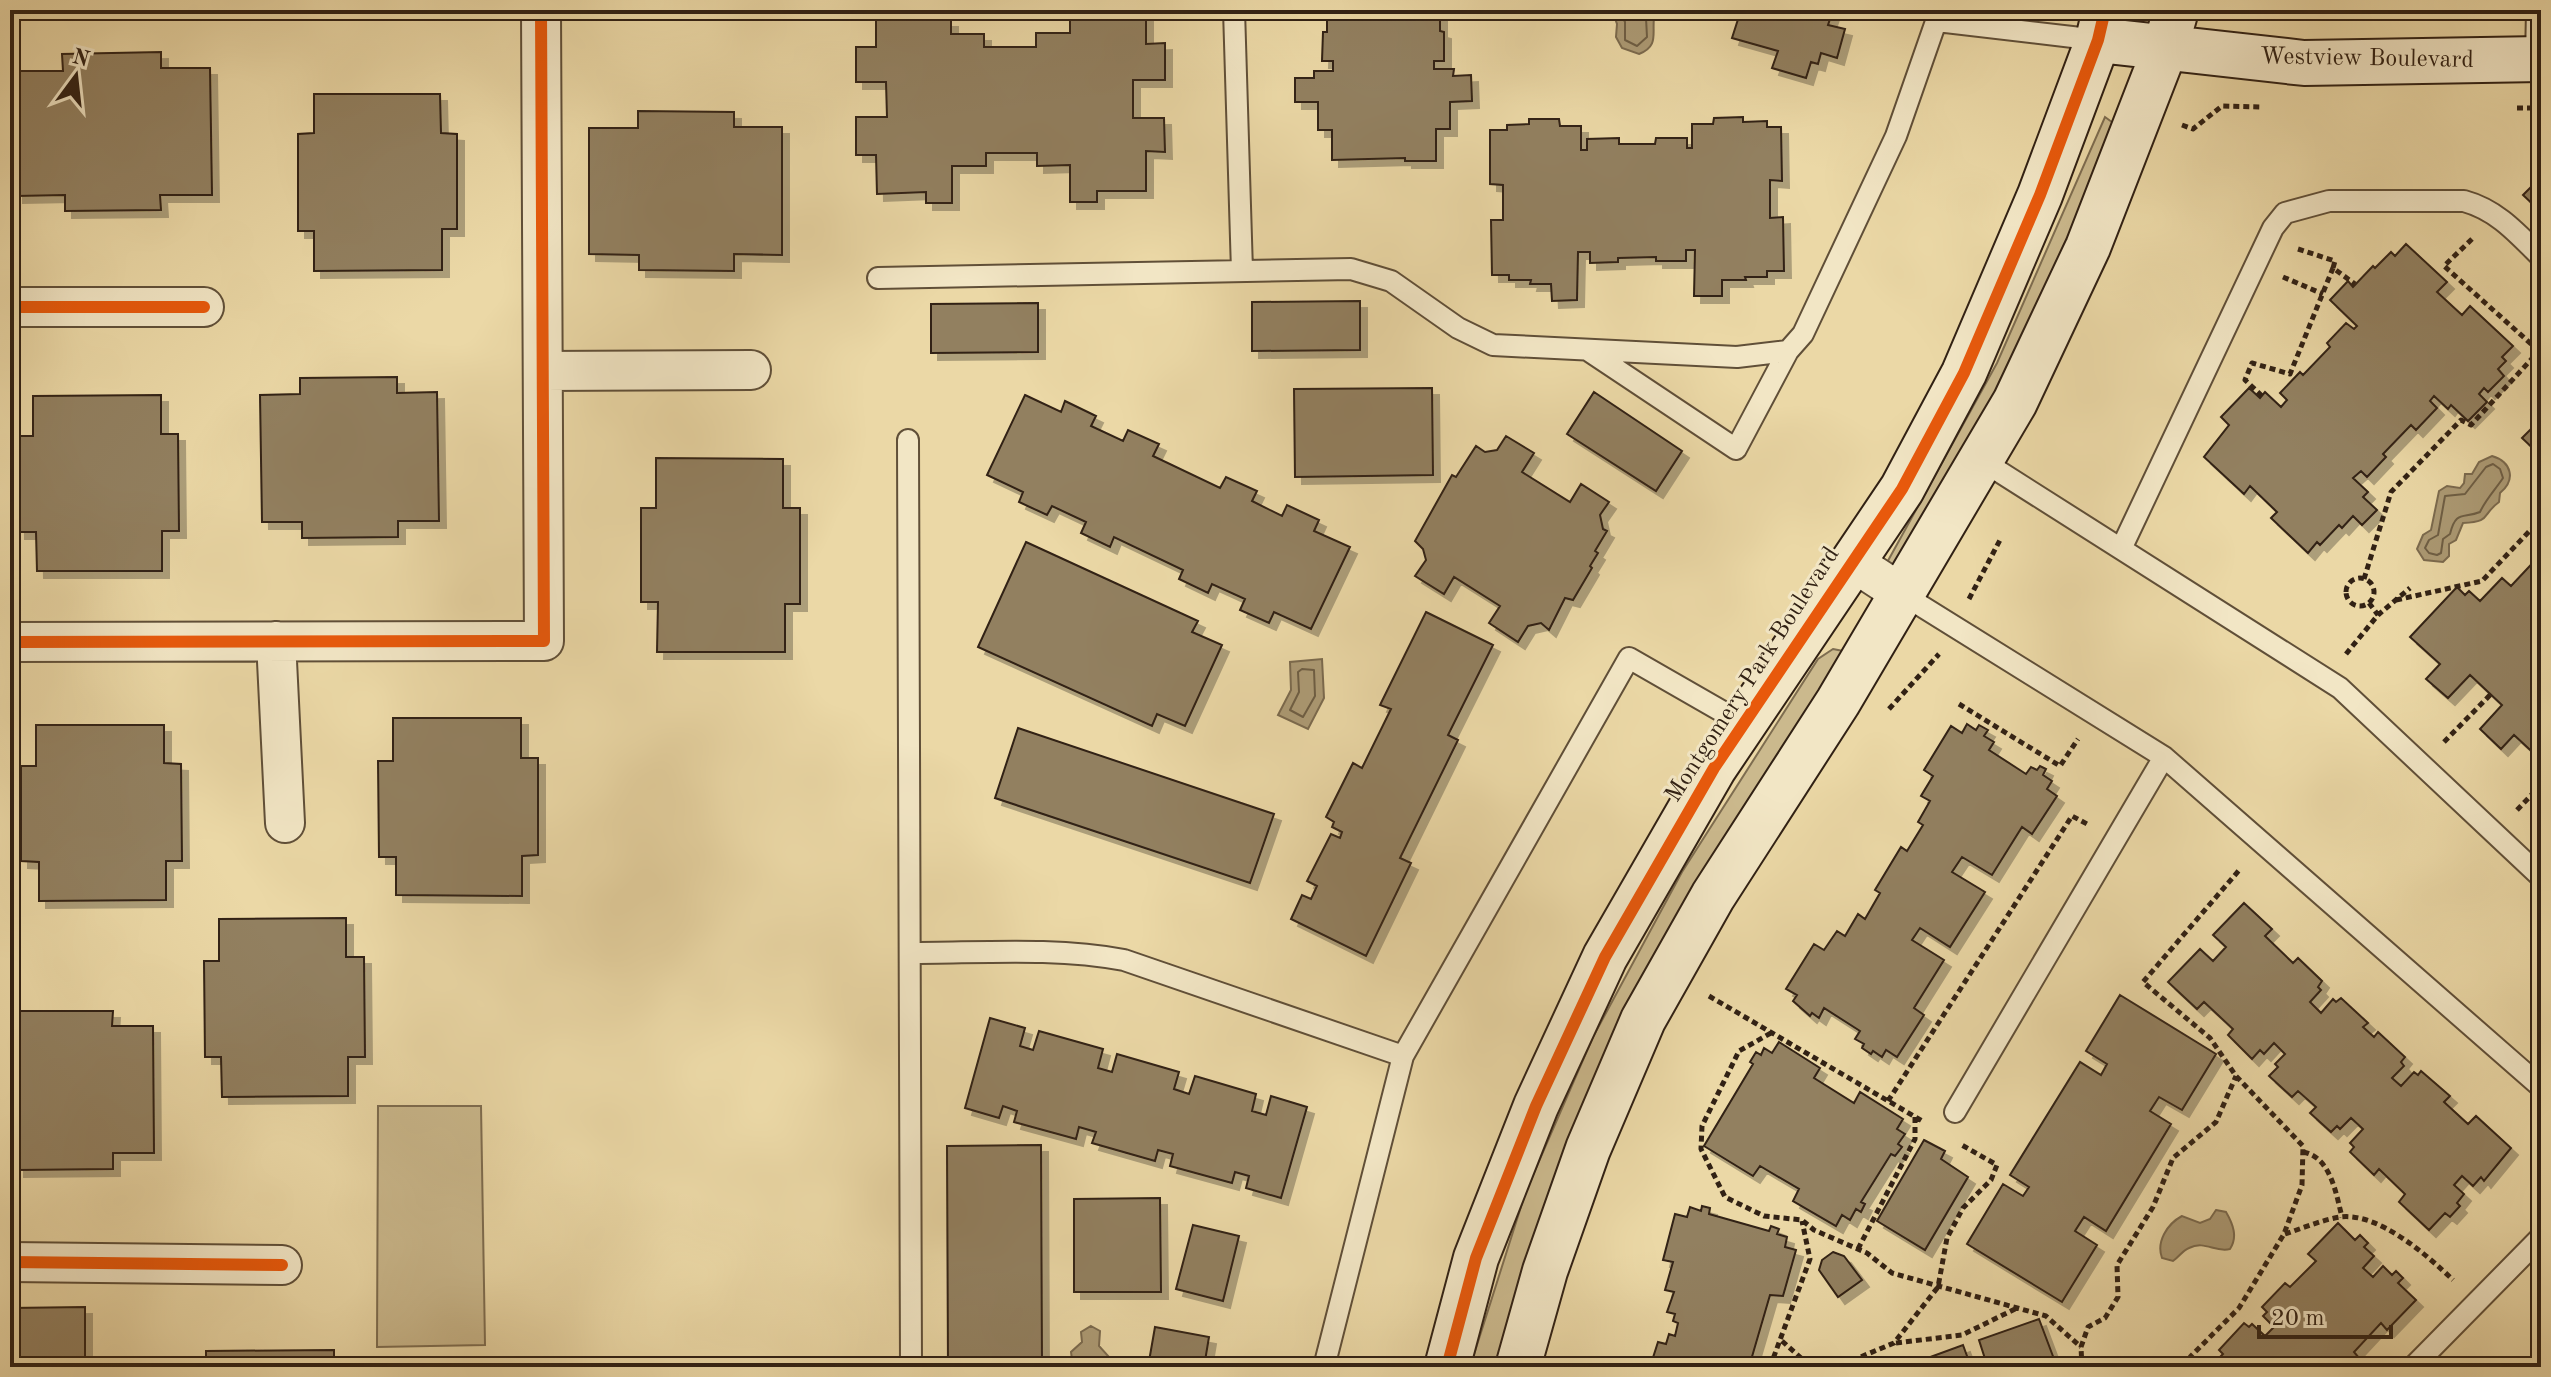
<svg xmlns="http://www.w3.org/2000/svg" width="2551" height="1377" font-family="'Old Standard TT',serif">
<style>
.green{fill:#cbb98d;stroke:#7e6d50;stroke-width:2}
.water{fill:#ac9a74;stroke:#7b6a4e;stroke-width:2}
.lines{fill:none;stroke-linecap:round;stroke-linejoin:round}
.shore{stroke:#6e5e44;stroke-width:2}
.building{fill:#928060;stroke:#312114;stroke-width:2;filter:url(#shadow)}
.lane-casing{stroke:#604f38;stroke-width:24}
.street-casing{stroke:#604f38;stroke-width:42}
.secondary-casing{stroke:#312114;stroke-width:48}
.path{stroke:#312114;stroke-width:5;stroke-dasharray:6 4;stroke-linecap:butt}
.lane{stroke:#f2e6c5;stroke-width:20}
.street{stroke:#f2e6c5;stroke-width:38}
.secondary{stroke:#f2e6c5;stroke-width:44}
.cycleway-casing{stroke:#f2e6c5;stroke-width:17}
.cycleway{stroke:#e8590c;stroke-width:12}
.labels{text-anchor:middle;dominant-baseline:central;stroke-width:6;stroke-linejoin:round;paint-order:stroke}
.street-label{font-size:24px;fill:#312114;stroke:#f2e6c5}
</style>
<defs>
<filter id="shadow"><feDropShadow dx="7" dy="7" stdDeviation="0" flood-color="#0004"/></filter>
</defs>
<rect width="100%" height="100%" fill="#ebd8a6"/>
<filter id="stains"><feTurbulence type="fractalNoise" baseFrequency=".0025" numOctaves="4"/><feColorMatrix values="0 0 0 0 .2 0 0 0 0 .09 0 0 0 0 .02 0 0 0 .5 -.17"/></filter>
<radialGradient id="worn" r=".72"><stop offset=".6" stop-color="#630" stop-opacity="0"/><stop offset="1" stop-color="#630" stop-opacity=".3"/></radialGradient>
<!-- green -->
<path class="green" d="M2105,117L2116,125L2017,366L1889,575L1884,568L1997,363Z
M1833,649L1843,651L1552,1198L1495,1367H1470L1526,1191L1593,1037L1682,872L1818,659Z
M378,1106H481L485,1345L377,1347Z"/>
<!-- water -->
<path class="water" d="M1612,10H1664L1654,18C1652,34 1659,46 1639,54L1622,48L1616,37L1617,24Z
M2492,456C2512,462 2516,480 2500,493L2499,502C2481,515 2492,522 2463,523L2456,540L2449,544V556L2443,562L2424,560L2417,549L2423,535L2431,530L2439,491L2447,486L2460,488L2464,483L2465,474H2472L2479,462Z
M1322,659L1324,698L1308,729L1278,715L1291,690L1290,662Z
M2216,1210L2226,1212C2233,1224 2238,1237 2230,1249C2215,1253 2205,1240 2189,1248C2182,1251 2179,1257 2173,1261L2162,1258C2156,1242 2167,1224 2182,1216L2200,1223L2210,1219Z
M1091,1326L1100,1331L1099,1346L1118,1367H1073L1071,1352L1082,1342L1081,1332Z"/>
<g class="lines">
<!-- shore -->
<path class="shore" d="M1619,10L1625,22V40L1637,46L1647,37L1646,18L1652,10
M2493,464L2500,469L2503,478C2495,490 2486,499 2480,512C2463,519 2456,510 2450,534L2443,539L2441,553L2437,555L2429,553L2425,548L2429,540L2438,535L2445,496L2465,494L2486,467Z
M1302,669L1314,670L1315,696L1303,717L1290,710L1299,692L1298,672Z"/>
</g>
<!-- building -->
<path class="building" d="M649,10H776V12H649Z
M876,10H932V20H951V34H984V47H1036V33H1070V19L1089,18V10H1146V44L1165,43V80H1133V118H1164L1165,152L1146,151V191H1097V202H1070V165L1037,166V153H986V166H952V203H926V192L877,194L876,155H856V117H887L886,82H856V47H876Z
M1327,10H1440V31L1444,32V61H1434V69H1454L1453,76L1471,75L1472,101L1450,102V129H1436V161H1405V158L1332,160V130H1318V102H1295V78H1314V71H1333V61H1322L1323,32H1327Z
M1741,10H1833L1828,25L1845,29L1837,58L1821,53L1818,64L1811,62L1806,78L1772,68L1778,51L1732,38Z
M161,52V68H210L212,195H160L161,210L65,211V195L16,196L14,71H63L62,54Z
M314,94H440L441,133L457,134V229H442V270L314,271V231H298V134L314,133Z
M638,111L734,112V127H782V255L734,254V271L639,270V255L589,254V128H638Z
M1743,117V122L1767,121V127H1781L1782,181L1770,180V218L1783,217L1784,271H1767V277H1745L1746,280H1722V296H1694L1695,250H1686V261H1656V257L1618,258V262L1590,263V252H1578L1577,300L1552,301L1551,284H1530L1531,280H1509V275H1492L1491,220H1503V185L1490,184V130H1507V125L1529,124V119H1559L1560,126H1581V150H1587V139L1619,138V144H1655L1656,138H1687V148H1692V124H1713L1714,118Z
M2541,177V212L2523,195Z
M2406,244L2447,282L2437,292L2462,315L2470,306L2513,346L2502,357L2506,361L2498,369L2504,376L2488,392L2484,388L2479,394L2487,402L2468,421L2451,405L2448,409L2434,396L2430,401L2437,408L2416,430L2411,425L2383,454L2386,457L2367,477L2361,471L2353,478L2368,492L2363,497L2377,510L2362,525L2353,516L2342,528L2339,525L2320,545L2317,542L2308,553L2271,518L2277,512L2250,486L2244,494L2204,457L2229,425L2221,417L2249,388L2260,398L2265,392L2281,407L2287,400L2280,393L2300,372L2303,375L2330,347L2327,343L2346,323L2354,329L2357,326L2330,300L2348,281L2353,287L2373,266L2375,268L2391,252L2395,256Z
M1360,301V350L1252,351V302Z
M1038,303V352L931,353V304Z
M397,377V393L437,392L439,521H398V537L302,538V522H262L260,395L300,394V378Z
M1432,388L1433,475L1295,477L1294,389Z
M1594,392L1682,451L1656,491L1567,434Z
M161,395V434H178L179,531H162V571H37L36,532H18L17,436H33V396Z
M1025,395L1061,412L1065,401L1096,416L1091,426L1123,441L1128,430L1159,444L1153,456L1220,488L1226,477L1257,491L1252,501L1282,516L1287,505L1319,520L1314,531L1350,547L1311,629L1274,612L1269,623L1240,610L1245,599L1212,584L1208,593L1179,579L1183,570L1114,537L1110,547L1081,533L1086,522L1052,506L1047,515L1019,502L1023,492L987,475Z
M2541,419V456L2522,438Z
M1506,436L1534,453L1522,472L1570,502L1581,484L1609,502L1600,515L1603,529L1607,531L1595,551L1598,553L1590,566L1592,568L1573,600L1565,598L1549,630L1541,623L1528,626L1518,642L1489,623L1500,606L1454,577L1444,594L1415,576L1426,560L1423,549L1415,541L1452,475L1456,477L1476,446L1485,452L1497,450Z
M656,458L783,459V508H800V604H785V652H657L658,602H641V508H656Z
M1026,542L1198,621L1192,632L1222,645L1185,726L1157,714L1152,726L978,647Z
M2541,554V760L2514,735L2501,749L2480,729L2502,705L2470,675L2448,698L2426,679L2440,664L2410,637L2457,587L2465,595L2469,591L2480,601L2502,578L2511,586Z
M1426,612L1493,645L1448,735L1458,740L1400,858L1411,863L1366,956L1291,919L1302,895L1311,899L1317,886L1307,881L1331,834L1340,838L1342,832L1332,827L1334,822L1326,817L1353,763L1362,768L1391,709L1380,705Z
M393,718H521V758H538V855L522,856V896L396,895V857H379L378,761H393Z
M1967,724L1976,730L1979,725L1988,730L1984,736L1994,742L1989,750L2026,774L2031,767L2037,770L2040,766L2046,769L2043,775L2052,781L2047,789L2057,796L2032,834L2022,827L1992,875L1962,857L1952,872L1985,892L1950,947L1920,928L1912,940L1944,960L1914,1008L1924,1015L1897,1057L1886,1050L1882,1057L1873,1051L1871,1054L1862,1048L1864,1044L1855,1039L1860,1031L1824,1008L1819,1018L1812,1013L1810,1016L1793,1001L1797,995L1786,989L1814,944L1824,950L1837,931L1845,936L1858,914L1865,919L1880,893L1875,890L1901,847L1907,851L1923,825L1918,822L1930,801L1921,796L1933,776L1924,770L1951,726L1962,733Z
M36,725H164V763L181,764L182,861H166V900L39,901V862L21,861V766H36Z
M1018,728L1274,814L1250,883L995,798Z
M2244,903L2272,929L2265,936L2293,963L2298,958L2322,981L2318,987L2321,990L2310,1002L2321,1013L2333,999L2336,1002L2341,998L2368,1023L2363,1027L2374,1037L2378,1032L2405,1057L2401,1062L2404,1066L2392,1078L2401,1086L2414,1072L2418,1075L2421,1071L2450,1096L2444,1102L2468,1124L2476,1116L2511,1148L2484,1181L2481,1177L2473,1186L2462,1176L2454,1185L2464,1194L2457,1203L2460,1206L2450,1217L2445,1213L2429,1230L2399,1202L2405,1194L2379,1169L2374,1175L2350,1152L2354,1147L2350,1143L2363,1129L2351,1118L2340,1129L2337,1126L2331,1132L2310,1113L2316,1107L2298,1091L2292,1097L2269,1076L2278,1067L2275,1064L2285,1054L2274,1043L2264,1054L2260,1050L2252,1059L2228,1035L2233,1029L2204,1002L2197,1009L2168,982L2200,949L2213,961L2226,947L2213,935Z
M346,918V957H364L365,1057H348V1096L222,1097L221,1057H205L204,961H219V919Z
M2120,995L2216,1054L2182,1110L2159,1097L2150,1111L2171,1124L2106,1231L2084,1217L2075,1231L2097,1245L2062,1302L1967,1244L2003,1184L2023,1196L2029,1187L2010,1175L2080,1062L2101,1075L2107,1064L2086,1051Z
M16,1011H113L112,1026H153L154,1153H113V1169L17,1170V1154H10V1029H16Z
M990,1018L1025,1028L1020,1046L1033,1050L1039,1031L1103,1049L1098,1068L1112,1072L1117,1054L1179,1072L1174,1089L1189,1094L1195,1076L1256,1094L1252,1111L1266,1115L1271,1096L1307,1107L1281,1198L1246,1188L1249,1176L1235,1172L1232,1183L1170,1166L1173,1154L1158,1150L1155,1161L1092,1143L1096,1132L1079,1127L1076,1139L1014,1122L1017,1111L1003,1106L999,1118L965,1108Z
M1779,1042L1820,1068L1814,1078L1854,1103L1860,1092L1903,1119L1897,1129L1905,1134L1898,1144L1902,1147L1895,1156L1891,1154L1861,1202L1865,1204L1861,1212L1856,1209L1850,1220L1842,1215L1836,1226L1793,1201L1799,1189L1760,1166L1753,1176L1704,1146L1753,1064L1750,1062L1756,1052L1761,1055L1764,1048L1772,1053Z
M1924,1140L1945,1151L1941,1159L1968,1177L1925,1250L1877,1221Z
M1041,1145L1042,1367H948L947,1146Z
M1160,1198L1161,1292H1074V1199Z
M1702,1206L1710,1208L1709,1214L1769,1231L1771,1226L1779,1229L1777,1234L1787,1237L1785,1247L1796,1250L1783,1296L1770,1295L1749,1367H1650L1658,1342L1666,1344L1669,1334L1675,1336L1678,1323L1673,1321L1675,1314L1667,1312L1674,1292L1665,1290L1673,1262L1663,1260L1675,1214L1687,1217L1690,1207L1701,1211Z
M2338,1223L2355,1240L2360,1235L2368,1243L2364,1247L2374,1256L2363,1268L2373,1277L2383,1266L2392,1275L2396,1271L2403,1278L2398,1283L2416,1300L2387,1330L2381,1323L2354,1352L2359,1358L2350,1367H2201L2207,1362L2211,1366L2223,1354L2219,1350L2244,1323L2249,1327L2252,1324L2265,1336L2274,1327L2263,1316L2267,1312L2262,1307L2285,1283L2290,1287L2316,1261L2308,1254Z
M1193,1225L1239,1236L1223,1301L1176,1289Z
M1833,1252L1844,1256L1862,1280L1838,1297L1819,1270L1822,1260Z
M85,1307V1357H102V1367H10V1308Z
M2039,1319L2057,1367H1972L1986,1362L1979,1340Z
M1155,1327L1209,1337L1204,1367H1148Z
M1963,1345L1971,1367H1903Z
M334,1350V1367H206V1351Z"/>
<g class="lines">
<defs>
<path id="lane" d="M1234,10L1242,271
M1937,21L2098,40
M2536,59L2537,10
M878,278L1351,269L1391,281L1458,328L1493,345L1737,357L1788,351L1803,334L1896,136L1940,10
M1589,351L1736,449L1788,351
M908,440L911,1367
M1981,460L2340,688L2541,877
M2121,549L2273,228L2285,213L2329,201H2464C2497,210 2517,233 2541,257
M1902,594L2164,757L2541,1087
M910,953C981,953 1054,947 1124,960L1403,1056
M1955,1112L2164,757
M1324,1367L1403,1056L1629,658L1744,724
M2413,1367L2541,1237"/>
<path id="street" d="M10,307H204
M543,371L751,370
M1853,562L1902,594
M276,641L285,823
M10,642L544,641L541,10
M10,1262L282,1265"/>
<path id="secondary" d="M2098,40L2304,63L2541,59
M1447,1367L1476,1258L1536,1106L1605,957L1714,768L1902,489L1964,373L2040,195L2098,40L2105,10
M1518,1367L1545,1271L1588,1149L1643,1020L1713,896L1838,702L2015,402L2088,247L2165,49L2176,10"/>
</defs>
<!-- lane casing -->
<use href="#lane" class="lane-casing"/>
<!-- street casing -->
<use href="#street" class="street-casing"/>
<!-- secondary casing -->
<use href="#secondary" class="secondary-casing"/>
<!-- path -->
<path class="path" d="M2517,108H2541
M2182,125L2193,129L2222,106L2263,107
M2472,239L2444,266L2539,351
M2298,249L2335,261L2333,268L2355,284
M2283,277L2323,294
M2262,396L2245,380L2252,363L2290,374L2333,268
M2346 592a14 14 0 1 1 28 0a14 14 0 1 1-28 0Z
M2364,579L2391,492L2461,420L2471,425L2539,351
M1969,599L2000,540
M2396,600L2482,581L2541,519
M2369,603L2378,615
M2346,654L2378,615L2410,588
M1959,704L2060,766L2078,739
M1889,709L1939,654
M2444,742L2491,694
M2517,810L2541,785
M1709,996L1924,1122
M1771,1033L1739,1051L1702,1126L1701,1149L1725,1197L1764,1216L1802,1220L1814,1230L1867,1253L1892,1273L2046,1316L2081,1347
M1888,1101L2072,816L2089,825
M2303,1152C2331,1157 2336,1194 2342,1217
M2285,1234C2303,1228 2322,1220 2340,1217C2378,1212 2427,1255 2453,1280
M1858,1249L1915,1139V1117
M1782,1341L1811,1367
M1896,1343L1962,1335L2015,1309
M1770,1367L1810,1259L1802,1221
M1844,1367L1858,1358L1894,1343L1938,1287L1947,1238L1963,1208L1991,1180L1997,1165L1960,1144
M2082,1367L2081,1347L2088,1327L2105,1318L2118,1297L2117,1265L2153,1207L2173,1158L2216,1122L2236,1076
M2183,1367L2191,1356L2239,1308L2284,1234L2302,1185L2303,1146L2236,1076L2210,1038L2143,982L2241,868"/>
<!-- lane -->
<use href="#lane" class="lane"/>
<!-- street -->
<use href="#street" class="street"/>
<!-- secondary -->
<use href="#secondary" class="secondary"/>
<defs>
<path id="cycleway" d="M10,307H204
M10,642L544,641L541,10
M10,1262L282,1265
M1447,1367L1476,1258L1536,1106L1605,957L1714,768L1902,489L1964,373L2040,195L2098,40L2105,10"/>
</defs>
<!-- cycleway casing -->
<use href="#cycleway" class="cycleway-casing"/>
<!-- cycleway -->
<use href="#cycleway" class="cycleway"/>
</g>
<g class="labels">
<!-- street labels -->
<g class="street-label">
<text transform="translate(2367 59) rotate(1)">Westview Boulevard</text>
<text transform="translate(1753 675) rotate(-57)">Montgomery Park Boulevard</text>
</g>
</g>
<!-- margin -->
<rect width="2551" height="1377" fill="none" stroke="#ebd8a6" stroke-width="40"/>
<rect x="12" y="12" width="2527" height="1353" fill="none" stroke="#312114" stroke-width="4"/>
<rect x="20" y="20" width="2511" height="1337" fill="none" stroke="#312114" stroke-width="2"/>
<!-- north arrow -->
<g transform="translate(76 76) rotate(15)" stroke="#f2e6c5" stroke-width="6" paint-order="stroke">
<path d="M0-6L14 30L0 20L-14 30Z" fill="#312114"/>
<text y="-12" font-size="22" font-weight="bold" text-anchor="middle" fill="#312114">N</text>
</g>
<!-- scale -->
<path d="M2259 1325v12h132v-12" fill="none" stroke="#312114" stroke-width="4"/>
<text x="2271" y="1325" font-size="24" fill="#312114" stroke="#f2e6c5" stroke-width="6" paint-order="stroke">20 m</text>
<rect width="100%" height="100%" filter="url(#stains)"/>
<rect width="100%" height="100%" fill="url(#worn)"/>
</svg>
